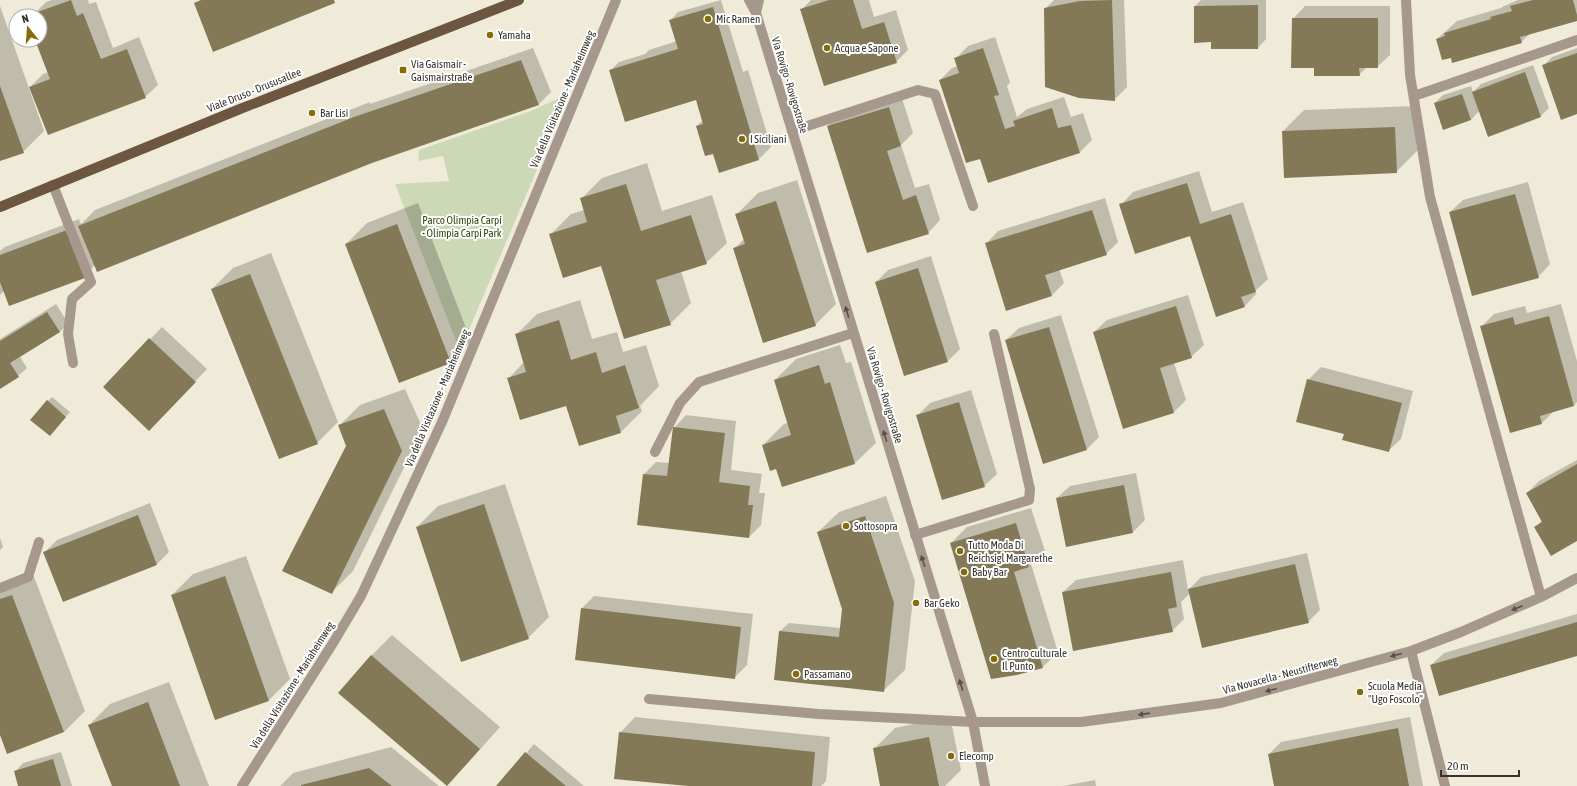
<svg xmlns="http://www.w3.org/2000/svg" width="1577" height="786" font-family="'Asap Condensed',sans-serif">
<style>
.green{fill:#ccd8b6}
.shadow{fill:#0003}
.building{fill:#837956}
.lines{fill:none;stroke-linecap:round;stroke-linejoin:round}
.service{stroke:#a6988d;stroke-width:10}
.minor{stroke:#a6988d;stroke-width:10}
.primary{stroke:#6c5541;stroke-width:10}
.oneway{fill:#575149}
.poi-dot{fill:#856c08;stroke:#fff;stroke-width:1.5}
.labels{text-anchor:middle;dominant-baseline:central;stroke-width:4;stroke-linejoin:round;paint-order:stroke}
.poi-label{font-size:11px;fill:#35332c;stroke:#fff;text-anchor:start}
.street-label{font-size:11px;fill:#35332c;stroke:#fff}
.park-label{font-size:11px;fill:#36450c;stroke:#fff}
</style>
<rect width="100%" height="100%" fill="#f0ebd8"/>
<!-- green -->
<path class="green" d="M569,94L460,351L395,184L449,181L443,156L418,161L419,150L528,112Z"/>
<!-- shadow -->
<path class="shadow" d="M52,0H88L89,4L96,2L113,48L139,37L158,85L145,97L30,87L43,74L49,72L36,40H40V16H34L33,15L46,2Z
M721,0L743,72L748,70L771,147L759,159L713,152L697,126L703,120L697,99L611,70L619,62L645,54L649,50L677,41L670,21L678,12Z
M811,0H869L874,17L896,10L908,50L896,62L801,10Z
M1054,0H1124L1127,87L1114,100L1045,9Z
M1201,0H1266V39L1258,48H1212V41L1195,6Z
M1518,0H1577V20L1530,34L1521,42L1452,56L1437,39L1457,21L1501,8L1504,6Z
M0,6L44,131L23,152L0,160Z
M1305,6H1390V55L1377,67H1367L1359,75L1315,67L1293,19Z
M995,37L1010,82L1007,86L1017,117L1027,109L1064,97L1071,117L1083,113L1092,140L1080,152L989,182L981,157L940,80L952,68L958,66L956,58L968,46Z
M533,48L551,92L539,104L372,162L95,265L84,277L4,291L0,295V251L5,247L79,219L81,224L95,210L370,102V104Z
M1577,48V113L1543,66L1552,57Z
M1533,65L1549,108L1541,116L1480,110L1471,120L1435,103L1443,95L1471,86L1473,92L1481,84Z
M901,95L913,133L901,145L915,188L929,184L940,220L928,233L828,126L840,114Z
M1415,106L1417,151L1396,172L1283,131L1304,110Z
M647,163L662,211L712,195L727,243L706,263L681,271L691,303L670,324L601,264L550,235L571,214L584,210L581,199L602,178Z
M1199,171L1212,212L1243,202L1268,279L1255,291L1256,294L1244,307L1191,235L1121,205L1133,192Z
M797,180L836,304L815,325L735,248L744,239L737,214L758,193Z
M1528,182L1550,264L1538,277L1450,212L1463,200Z
M1105,198L1118,242L1106,254L1059,269L1064,283L1051,296L986,244L998,231Z
M418,203L471,341L450,362L346,244L367,223Z
M271,253L338,422L317,443L212,289L233,268Z
M931,256L960,349L948,361L876,282L888,270Z
M1188,295L1204,345L1191,357L1174,363L1186,400L1174,412L1094,332L1107,320Z
M580,300L592,339L617,332L623,352L646,345L659,386L640,406L642,411L621,432L567,404L508,379L524,362L516,335L537,314Z
M56,304L68,323L60,332L20,357L27,368L18,376L0,388V339Z
M1561,304L1577,361V402L1574,405L1554,411L1542,423L1482,326L1494,314L1525,306L1527,313Z
M1061,315L1099,437L1086,450L1006,340L1019,328Z
M162,327L207,369L161,417L104,387Z
M840,345L846,363L851,362L876,443L855,463L783,486L777,468L763,445L784,424L788,423L775,380L796,359Z
M1321,367L1413,391L1401,439L1388,451L1345,434L1308,380Z
M405,389L423,429L353,571L332,592L347,446L339,426L360,405Z
M971,390L997,474L984,486L918,415L930,403Z
M52,397L70,412L53,431L48,401Z
M686,415L736,421L731,470L762,474L759,493H765L761,525L749,537L644,474L656,462L670,463L674,428Z
M1577,460V540L1536,527L1542,520L1527,493L1539,481Z
M1136,473L1145,520L1133,532L1057,498L1070,486Z
M505,484L549,617L528,638L417,527L438,506Z
M886,496L915,581L905,670L884,690L775,679L780,631L789,623L841,628L844,609L818,532L839,512Z
M150,503L169,552L157,564L63,600L45,552L57,540Z
M1031,508L1045,551L1031,564L1058,652L1043,667L951,543L967,527Z
M0,538L3,547L0,550Z
M1307,553L1320,610L1308,622L1190,593L1181,602L1184,619L1172,631L1063,592L1076,580L1183,560L1188,590L1201,577Z
M246,556L290,679L269,700L216,719L172,595L193,574Z
M33,574L85,711L64,732H0V587Z
M594,596L753,614L747,665L734,678L582,608Z
M1577,614V655L1431,665L1444,653Z
M392,635L500,727L467,764L446,785L371,656Z
M169,682L209,786H113L89,725L110,704Z
M950,716L961,770L945,786H881L874,749L895,728Z
M635,717L830,737L826,781L821,786H698L620,733Z
M1410,717L1423,786H1275L1269,754L1281,742Z
M534,744L584,786H498Z
M391,747L439,786H280L293,773Z
M61,752L72,786H19L15,772L23,763Z
M1095,780L1096,786H1063Z"/>
<!-- building -->
<path class="building" d="M71,0L77,16L83,13L101,59L127,49L146,98L48,135L29,87L50,79L35,40H40V16H33L32,14Z
M201,0H334L335,3L213,52L194,3Z
M829,0H853L862,29L884,22L897,63L824,86L800,9Z
M1112,0L1115,101L1079,98L1045,87L1044,8L1080,1Z
M1533,0H1573L1577,15V21L1520,37L1522,43L1452,63L1451,58L1442,60L1436,39L1445,36L1444,33L1491,19L1490,17L1512,11L1510,6Z
M1258,5V49H1211V42L1194,43V6Z
M713,7L759,160L719,173L713,154L705,156L696,126L703,124L696,100L625,122L609,70L678,49L669,20Z
M1292,18H1378V68H1359L1360,76H1314V68H1291Z
M983,48L999,95L994,96L1005,129L1015,126L1013,121L1052,108L1058,128L1071,125L1080,153L988,183L980,159L966,163L939,80L959,73L954,58Z
M1577,53V114L1561,120L1542,65Z
M521,60L539,105L372,163L97,272L78,226L354,117Z
M1525,72L1541,117L1488,137L1472,92Z
M0,86L24,153L0,161Z
M1462,94L1471,120L1443,130L1434,103Z
M889,107L901,146L887,151L903,200L916,195L929,234L867,253L827,126Z
M1395,127L1397,173L1284,178L1282,131Z
M1187,183L1200,224L1231,214L1256,292L1241,297L1245,307L1216,317L1190,236L1135,254L1119,204Z
M626,184L641,231L691,215L707,264L656,280L671,325L624,339L601,266L563,278L549,234L587,222L580,198Z
M1515,194L1539,278L1472,296L1449,212Z
M776,201L816,326L763,343L733,248L745,244L735,214Z
M1092,210L1107,255L1045,275L1052,296L1006,311L985,243Z
M397,224L451,363L399,383L345,244Z
M67,230L85,278L9,306L0,282V255Z
M918,268L948,362L904,376L875,282Z
M250,274L318,444L279,459L211,289Z
M1176,306L1192,358L1160,368L1174,413L1123,429L1093,332Z
M47,312L60,332L10,363L19,377L0,389V341Z
M1549,316L1574,406L1540,416L1542,424L1510,433L1480,326L1513,317L1515,325Z
M559,320L571,360L596,352L602,373L625,365L639,408L616,416L621,433L579,446L566,406L520,420L507,378L526,372L515,334Z
M1049,327L1087,450L1043,464L1005,340Z
M149,338L196,382L149,431L103,387Z
M819,365L825,384L830,382L855,464L782,487L776,469L770,471L762,445L791,435L774,380Z
M1307,379L1402,403L1389,452L1342,440L1344,434L1296,422Z
M47,400L66,417L50,436L30,420Z
M959,402L985,487L942,500L916,415Z
M384,409L402,451L332,594L282,571L346,446L338,425Z
M673,427L725,433L719,482L750,486L748,505H753L749,538L637,525L643,474L667,476Z
M1577,464V541L1551,556L1534,527L1542,522L1526,493Z
M1124,485L1133,533L1066,547L1056,498Z
M484,504L529,639L461,662L416,527Z
M138,515L157,565L63,602L43,552Z
M865,516L894,603L884,692L774,680L779,631L839,637L842,609L817,532Z
M1016,523L1029,567L1014,572L1043,668L1017,675L991,679L950,543Z
M1295,564L1309,623L1202,648L1188,589Z
M1171,572L1177,607L1168,609L1173,632L1073,651L1062,592Z
M225,576L269,701L215,720L171,595Z
M12,595L64,732L7,754L0,735V599Z
M581,608L741,627L735,679L575,660Z
M1577,622V656L1439,696L1430,665Z
M371,655L480,749L447,786L338,693Z
M148,702L180,786H112L88,725Z
M1398,728L1409,786H1274L1268,754Z
M619,732L815,752L812,786H688L614,779Z
M929,737L939,786H880L873,748Z
M525,752L566,786H496Z
M53,759L61,786H18L14,771Z
M369,768L392,786H301V785Z"/>
<g class="lines">
<!-- service -->
<path class="service" d="M792,131L918,90L935,94L973,206
M53,185L91,282L72,299L68,334L73,363
M655,452L680,403L699,382L853,333
M915,535L1029,500L1030,489L994,334
M0,588L28,577L39,542
M1411,651L1445,786
M649,699L819,714L973,722"/>
<!-- minor -->
<path class="minor" d="M749,0L756,13
M759,0L756,13L973,722L985,786
M1406,0L1410,75L1430,197L1541,597
M1414,96L1577,40
M973,722H1081L1221,703L1411,651L1461,632L1541,597L1577,578
M242,786L333,643L361,596L442,422L616,0"/>
<!-- primary -->
<path class="primary" d="M0,207L240,109L519,0"/>
</g>
<!-- one-way arrows -->
<defs><path id="oneway-solid" d="M-6-.8H1V-3.2L6.5 0L1 3.2V.8H-6Z"/></defs>
<g class="oneway">
<use href="#oneway-solid" transform="translate(847 312) rotate(-107)"/>
<use href="#oneway-solid" transform="translate(885 436) rotate(-107)"/>
<use href="#oneway-solid" transform="translate(923 561) rotate(-107)"/>
<use href="#oneway-solid" transform="translate(1517 608) rotate(157)"/>
<use href="#oneway-solid" transform="translate(1396 655) rotate(165)"/>
<use href="#oneway-solid" transform="translate(961 685) rotate(-107)"/>
<use href="#oneway-solid" transform="translate(1271 690) rotate(165)"/>
<use href="#oneway-solid" transform="translate(1144 714) rotate(172)"/>
</g>
<!-- markers -->
<g class="poi-dot">
<circle cx="708" cy="19" r="4"/>
<circle cx="490" cy="35" r="4"/>
<circle cx="827" cy="48" r="4"/>
<rect x="399" y="66" width="8" height="8" rx="2"/>
<circle cx="312" cy="113" r="4"/>
<circle cx="742" cy="139" r="4"/>
<circle cx="846" cy="526" r="4"/>
<circle cx="960" cy="551" r="4"/>
<circle cx="964" cy="572" r="4"/>
<circle cx="916" cy="603" r="4"/>
<circle cx="994" cy="659" r="4"/>
<circle cx="796" cy="674" r="4"/>
<circle cx="1360" cy="692" r="4"/>
<circle cx="951" cy="756" r="4"/>
</g>
<g class="labels">
<!-- poi labels -->
<g class="poi-label">
<text x="716" y="19">Mic Ramen</text>
<text x="498" y="35">Yamaha</text>
<text x="835" y="48">Acqua e Sapone</text>
<text x="411" y="64">Via Gaismair -<tspan x="411" dy="13">Gaismairstraße</tspan></text>
<text x="320" y="113">Bar Lisi</text>
<text x="750" y="139">I Siciliani</text>
<text x="854" y="526">Sottosopra</text>
<text x="968" y="545">Tutto Moda Di<tspan x="968" dy="13">Reichsigl Margarethe</tspan></text>
<text x="972" y="572">Baby Bar</text>
<text x="924" y="603">Bar Geko</text>
<text x="1002" y="653">Centro culturale<tspan x="1002" dy="13">Il Punto</tspan></text>
<text x="804" y="674">Passamano</text>
<text x="1368" y="686">Scuola Media<tspan x="1368" dy="13">"Ugo Foscolo"</tspan></text>
<text x="959" y="756">Elecomp</text>
</g>
<!-- street labels -->
<g class="street-label">
<text transform="translate(790 85) rotate(73)">Via Rovigo - Rovigostraße</text>
<text transform="translate(254 90) rotate(-22)">Viale Druso - Drususallee</text>
<text transform="translate(562 99) rotate(-67)">Via della Visitazione - Mariaheimweg</text>
<text transform="translate(885 395) rotate(73)">Via Rovigo - Rovigostraße</text>
<text transform="translate(437 398) rotate(-67)">Via della Visitazione - Mariaheimweg</text>
<text transform="translate(1280 675) rotate(-15)">Via Novacella - Neustifterweg</text>
<text transform="translate(292 685) rotate(-58)">Via della Visitazione - Mariaheimweg</text>
</g>
<!-- park labels -->
<g class="park-label">
<text x="462" y="220">Parco Olimpia Carpi<tspan x="462" dy="13">- Olimpia Carpi Park</tspan></text>
</g>
</g>
<!-- north arrow -->
<g transform="translate(28 28) rotate(343)"><circle r="19" fill="#ffffff" stroke="#aeadab"/>
<path d="M0-3L7 15L0 10L-7 15Z" fill="#856c08"/>
<text y="-6" font-size="11" font-weight="bold" text-anchor="middle" fill="#35332c">N</text>
</g>
<!-- scale -->
<path d="M1441 770v6h78v-6" fill="none" stroke="#35332c" stroke-width="2"/>
<text x="1447" y="770" font-size="12" fill="#35332c" stroke="#ffffff" stroke-width="3" paint-order="stroke">20 m</text>
</svg>
